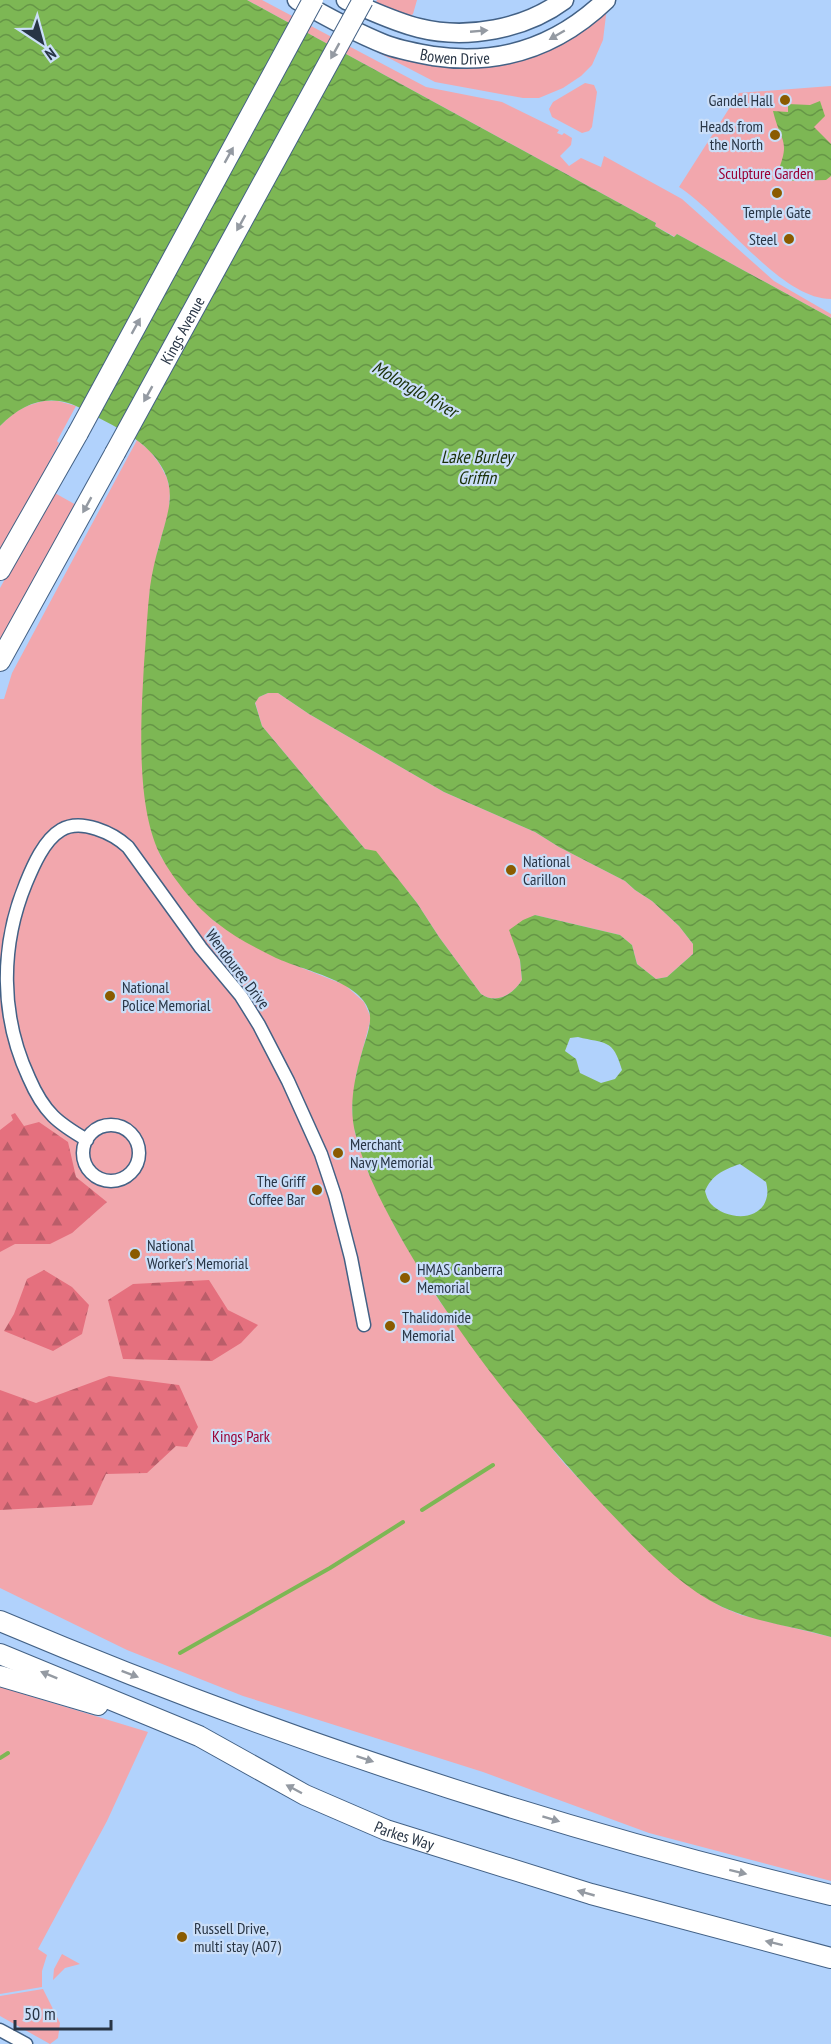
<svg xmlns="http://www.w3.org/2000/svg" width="831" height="2044" font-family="'PT Sans Narrow',sans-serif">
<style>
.green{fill:#f2a7ad}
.forest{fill:url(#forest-firs)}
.water{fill:url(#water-waves);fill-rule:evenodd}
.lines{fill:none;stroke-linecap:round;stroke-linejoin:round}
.stream{stroke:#7db754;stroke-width:4}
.minor-casing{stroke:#436185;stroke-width:15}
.secondary-casing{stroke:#436185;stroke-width:21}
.primary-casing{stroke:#436185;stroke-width:22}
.minor{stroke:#fff;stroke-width:12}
.secondary{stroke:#fff;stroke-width:18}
.primary{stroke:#fff;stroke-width:20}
.primary-bridge-casing{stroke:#436185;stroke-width:22;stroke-linecap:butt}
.primary-bridge{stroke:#fff;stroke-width:20}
.oneway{fill:#949aa2}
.poi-dot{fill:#8a5b00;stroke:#cadef8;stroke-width:2}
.labels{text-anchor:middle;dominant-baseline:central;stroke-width:4.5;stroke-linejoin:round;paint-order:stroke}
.street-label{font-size:16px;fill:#283545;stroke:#cadef8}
.poi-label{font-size:16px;fill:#283545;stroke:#cadef8;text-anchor:start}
.park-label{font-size:16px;fill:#9b0134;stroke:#cadef8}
.water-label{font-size:18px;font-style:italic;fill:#1b3109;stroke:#cadef8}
</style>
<defs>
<pattern id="forest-firs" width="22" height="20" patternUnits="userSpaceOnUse" patternTransform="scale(1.5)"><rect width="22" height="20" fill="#e5707e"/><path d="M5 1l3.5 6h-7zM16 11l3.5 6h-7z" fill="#ba5d69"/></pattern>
<pattern id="water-waves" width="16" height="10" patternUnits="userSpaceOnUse" patternTransform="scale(1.5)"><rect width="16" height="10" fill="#7db754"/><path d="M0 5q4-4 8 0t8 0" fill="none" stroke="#669647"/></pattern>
</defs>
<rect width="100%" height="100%" fill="#b1d2fc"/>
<!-- green -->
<path class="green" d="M247,0H262L426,87L502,102L559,130L557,133L562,135L564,133L572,138L571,145L560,156L569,166L581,158L601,167L604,156L682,199L774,281L831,314V318L677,234L675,237L655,226L656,223Z
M377,0H417L413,14L410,16L397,13L376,2Z
M607,7L603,40L592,65L581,76L563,88L539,98H523L435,82L358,42L473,64Z
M585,83L594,85L597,92L592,127L589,131L582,133L552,117L549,109L553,102Z
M831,86V299C780,299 722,214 679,187L739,93Z
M44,401H58L76,406L57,441L59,443L0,555V426C14,412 24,405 44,401Z
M137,440L150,451L159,463L167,478L170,491L169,511L158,549L150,590L143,694L142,737L145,792L151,830L161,857L214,921L277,958L345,985L364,1002L371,1018L356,1075L352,1109L355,1133L367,1170L397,1231L438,1299L504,1389L563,1462L630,1533L671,1571L700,1594L722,1607L741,1615L831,1637V1881L649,1833L483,1772L243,1696L127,1650L0,1588V699H4L12,673Z
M53,492L78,506L0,649V588Z
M268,693H278L309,714L444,792L535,832L559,847L625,881L635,890L652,901L679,926L693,944V954L667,977L656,979L637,964L632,945L620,935L535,915L510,930L520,960L522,980C513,994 497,1005 481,994L439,937L417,903L376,852L365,849L262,726L255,702L259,697Z
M0,1687L148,1732L107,1821L38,1949L47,1955L42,1971V1987L0,1994Z
M62,1954L80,1964L65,1968L53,1980L54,1969Z
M43,1989L60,2023L58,2038L50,2044L0,2016V1996Z"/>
<!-- forest -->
<path class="forest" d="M15,1113L24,1126L39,1122L68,1142L76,1177L107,1202L72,1233L50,1244H15L0,1252V1130L13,1120L11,1115Z
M44,1270L72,1287L89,1305L82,1334L53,1351L4,1331L14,1314L27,1279Z
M209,1280L228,1310L258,1325L241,1343L212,1361L123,1359L108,1300L133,1284Z
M109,1376L179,1385L198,1427L187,1447L176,1446L147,1473L106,1474L92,1505L0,1510V1390L36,1403Z"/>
<!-- water -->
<path class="water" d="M0,0H247L656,223L655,226L674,237L677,234L831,318V1637C790,1625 747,1622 709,1600C668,1576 634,1537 601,1503C528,1424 459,1338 405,1245C386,1211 366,1175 356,1136C348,1108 354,1080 362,1052C365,1040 373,1023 369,1011C360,981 302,970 276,958C256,948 234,937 217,923C198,909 173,879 162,858C135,810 141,718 144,664C146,639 147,613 150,587C152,573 155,559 159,546C165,520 177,497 164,471C149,440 113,426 84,410C52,392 25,401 0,426ZM268,693H278L309,714L444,792L535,832L559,847L625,881L635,890L652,901L679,926L693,944V954L667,977L656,979L637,964L632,945L620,935L535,915L523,920L509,930L520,960L522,980C513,994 497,1005 481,994L439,937L417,903L376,851L365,849L262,726L255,703L259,697ZM578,1037C605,1044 613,1038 622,1070L615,1079L601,1083L580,1073L576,1059L565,1051L570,1038ZM740,1164L766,1182C767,1186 768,1192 767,1196C762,1223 726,1220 711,1204C708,1201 706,1195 705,1191C712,1175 723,1170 740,1164Z
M820,101L825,116L814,127L831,144V176L826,180L788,181L777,174C791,139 781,144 773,111L788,112V104L810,105Z"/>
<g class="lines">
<!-- stream -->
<path class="stream" d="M422,1510L493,1465
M180,1653L330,1568L403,1522
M0,1758L8,1753"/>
<defs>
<path id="minor" d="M83 1153a28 28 0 1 1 56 0a28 28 0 1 1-56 0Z
M87,1140C75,1133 63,1126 53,1116C43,1106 35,1092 29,1078C0,1016 0,946 26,883C33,866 44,840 61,830C81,818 113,833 128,847L201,948L241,996L259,1025L288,1081L321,1154L335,1196L351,1258L364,1325
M0,2030L26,2044"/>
<g id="secondary">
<path id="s1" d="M297,0C325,16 354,32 384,44C399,50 417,53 433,56C500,66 557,47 606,0"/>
<path d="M346,0C370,10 394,22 419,28C467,40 525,29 564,0"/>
</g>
<g id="primary">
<path d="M0,570L78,433"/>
<path d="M0,661L115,453"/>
<path d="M0,1621C269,1735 548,1827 831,1895"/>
<path id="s2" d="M0,1654L199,1736L305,1795L386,1830L591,1894L831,1958"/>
<path d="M0,1676L98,1705"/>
</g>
</defs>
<!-- minor casing -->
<use href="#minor" class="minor-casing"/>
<!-- secondary casing -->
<use href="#secondary" class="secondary-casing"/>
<!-- primary casing -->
<use href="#primary" class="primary-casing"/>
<!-- minor -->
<use href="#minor" class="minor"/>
<!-- secondary -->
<use href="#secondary" class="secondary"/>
<!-- primary -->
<use href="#primary" class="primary"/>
<defs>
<g id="primary-bridge">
<path d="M78,433L313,0"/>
<path id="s3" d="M115,453L363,0"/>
</g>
</defs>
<!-- primary-bridge casing -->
<use href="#primary-bridge" class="primary-bridge-casing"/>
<!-- primary-bridge -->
<use href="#primary-bridge" class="primary-bridge"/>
</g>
<!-- one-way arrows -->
<defs><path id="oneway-solid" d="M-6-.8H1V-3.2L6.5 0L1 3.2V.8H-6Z" transform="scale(1.5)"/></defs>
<g class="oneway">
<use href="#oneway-solid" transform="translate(479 31) rotate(-5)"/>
<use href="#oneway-solid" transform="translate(557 35) rotate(150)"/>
<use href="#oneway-solid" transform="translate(335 51) rotate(119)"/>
<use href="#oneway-solid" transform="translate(229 155) rotate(-61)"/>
<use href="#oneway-solid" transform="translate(241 223) rotate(119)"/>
<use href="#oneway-solid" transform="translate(136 326) rotate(-61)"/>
<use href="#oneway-solid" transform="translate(148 394) rotate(119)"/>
<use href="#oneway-solid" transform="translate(87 505) rotate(119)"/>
<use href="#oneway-solid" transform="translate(130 1674) rotate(21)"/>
<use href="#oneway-solid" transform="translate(49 1675) rotate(-158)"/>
<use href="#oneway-solid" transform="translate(365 1759) rotate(18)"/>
<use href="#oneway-solid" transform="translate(294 1789) rotate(-152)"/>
<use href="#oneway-solid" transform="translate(551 1819) rotate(17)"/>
<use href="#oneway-solid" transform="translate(738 1872) rotate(14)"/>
<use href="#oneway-solid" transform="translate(586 1893) rotate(-164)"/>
<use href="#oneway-solid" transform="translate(774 1943) rotate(-166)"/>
</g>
<!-- markers -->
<g class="poi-dot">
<circle cx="785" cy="100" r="6"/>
<circle cx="775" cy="135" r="6"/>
<circle cx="777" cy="193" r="6"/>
<circle cx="789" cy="239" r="6"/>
<circle cx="511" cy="870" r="6"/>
<circle cx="110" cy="996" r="6"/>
<circle cx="338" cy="1153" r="6"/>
<circle cx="317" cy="1190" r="6"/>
<circle cx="135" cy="1254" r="6"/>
<circle cx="405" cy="1278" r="6"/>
<circle cx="390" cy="1326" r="6"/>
<circle cx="182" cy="1937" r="6"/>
</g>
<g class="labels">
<!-- street labels -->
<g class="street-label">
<text stroke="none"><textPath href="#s1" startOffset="170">Bowen Drive</textPath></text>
<text stroke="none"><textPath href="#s3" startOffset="140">Kings Avenue</textPath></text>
<text transform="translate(238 969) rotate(53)">Wendouree Drive</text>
<text stroke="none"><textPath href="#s2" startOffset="444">Parkes Way</textPath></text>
</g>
<!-- poi labels -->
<g class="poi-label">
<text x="773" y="100" text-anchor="end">Gandel Hall</text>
<text x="763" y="126" text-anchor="end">Heads from<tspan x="763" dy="18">the North</tspan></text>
<text x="777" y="212" text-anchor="middle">Temple Gate</text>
<text x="777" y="239" text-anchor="end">Steel</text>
<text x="523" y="861">National<tspan x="523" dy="18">Carillon</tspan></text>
<text x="122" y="987">National<tspan x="122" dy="18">Police Memorial</tspan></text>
<text x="350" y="1144">Merchant<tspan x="350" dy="18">Navy Memorial</tspan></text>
<text x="305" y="1181" text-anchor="end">The Griff<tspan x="305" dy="18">Coffee Bar</tspan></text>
<text x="147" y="1245">National<tspan x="147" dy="18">Worker’s Memorial</tspan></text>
<text x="417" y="1269">HMAS Canberra<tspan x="417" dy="18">Memorial</tspan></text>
<text x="402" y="1317">Thalidomide<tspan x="402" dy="18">Memorial</tspan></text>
<text x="194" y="1928">Russell Drive,<tspan x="194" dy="18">multi stay (A07)</tspan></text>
</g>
<!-- park labels -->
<g class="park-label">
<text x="766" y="173">Sculpture Garden</text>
<text x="241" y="1436">Kings Park</text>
</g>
<!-- water labels -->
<g class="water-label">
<text transform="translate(415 389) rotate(30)">Molonglo River</text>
<text x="477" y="456">Lake Burley<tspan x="477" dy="21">Griffin</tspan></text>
</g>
</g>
<!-- north arrow -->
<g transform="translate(42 42) rotate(144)" stroke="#cadef8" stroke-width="4.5" paint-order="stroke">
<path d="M0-4.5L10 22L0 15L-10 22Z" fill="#283545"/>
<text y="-9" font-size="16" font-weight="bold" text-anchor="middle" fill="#283545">N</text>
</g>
<!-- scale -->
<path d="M15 2020v9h96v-9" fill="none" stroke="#283545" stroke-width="3"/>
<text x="24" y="2020" font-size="18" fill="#283545" stroke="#cadef8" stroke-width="4.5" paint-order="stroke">50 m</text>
</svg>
